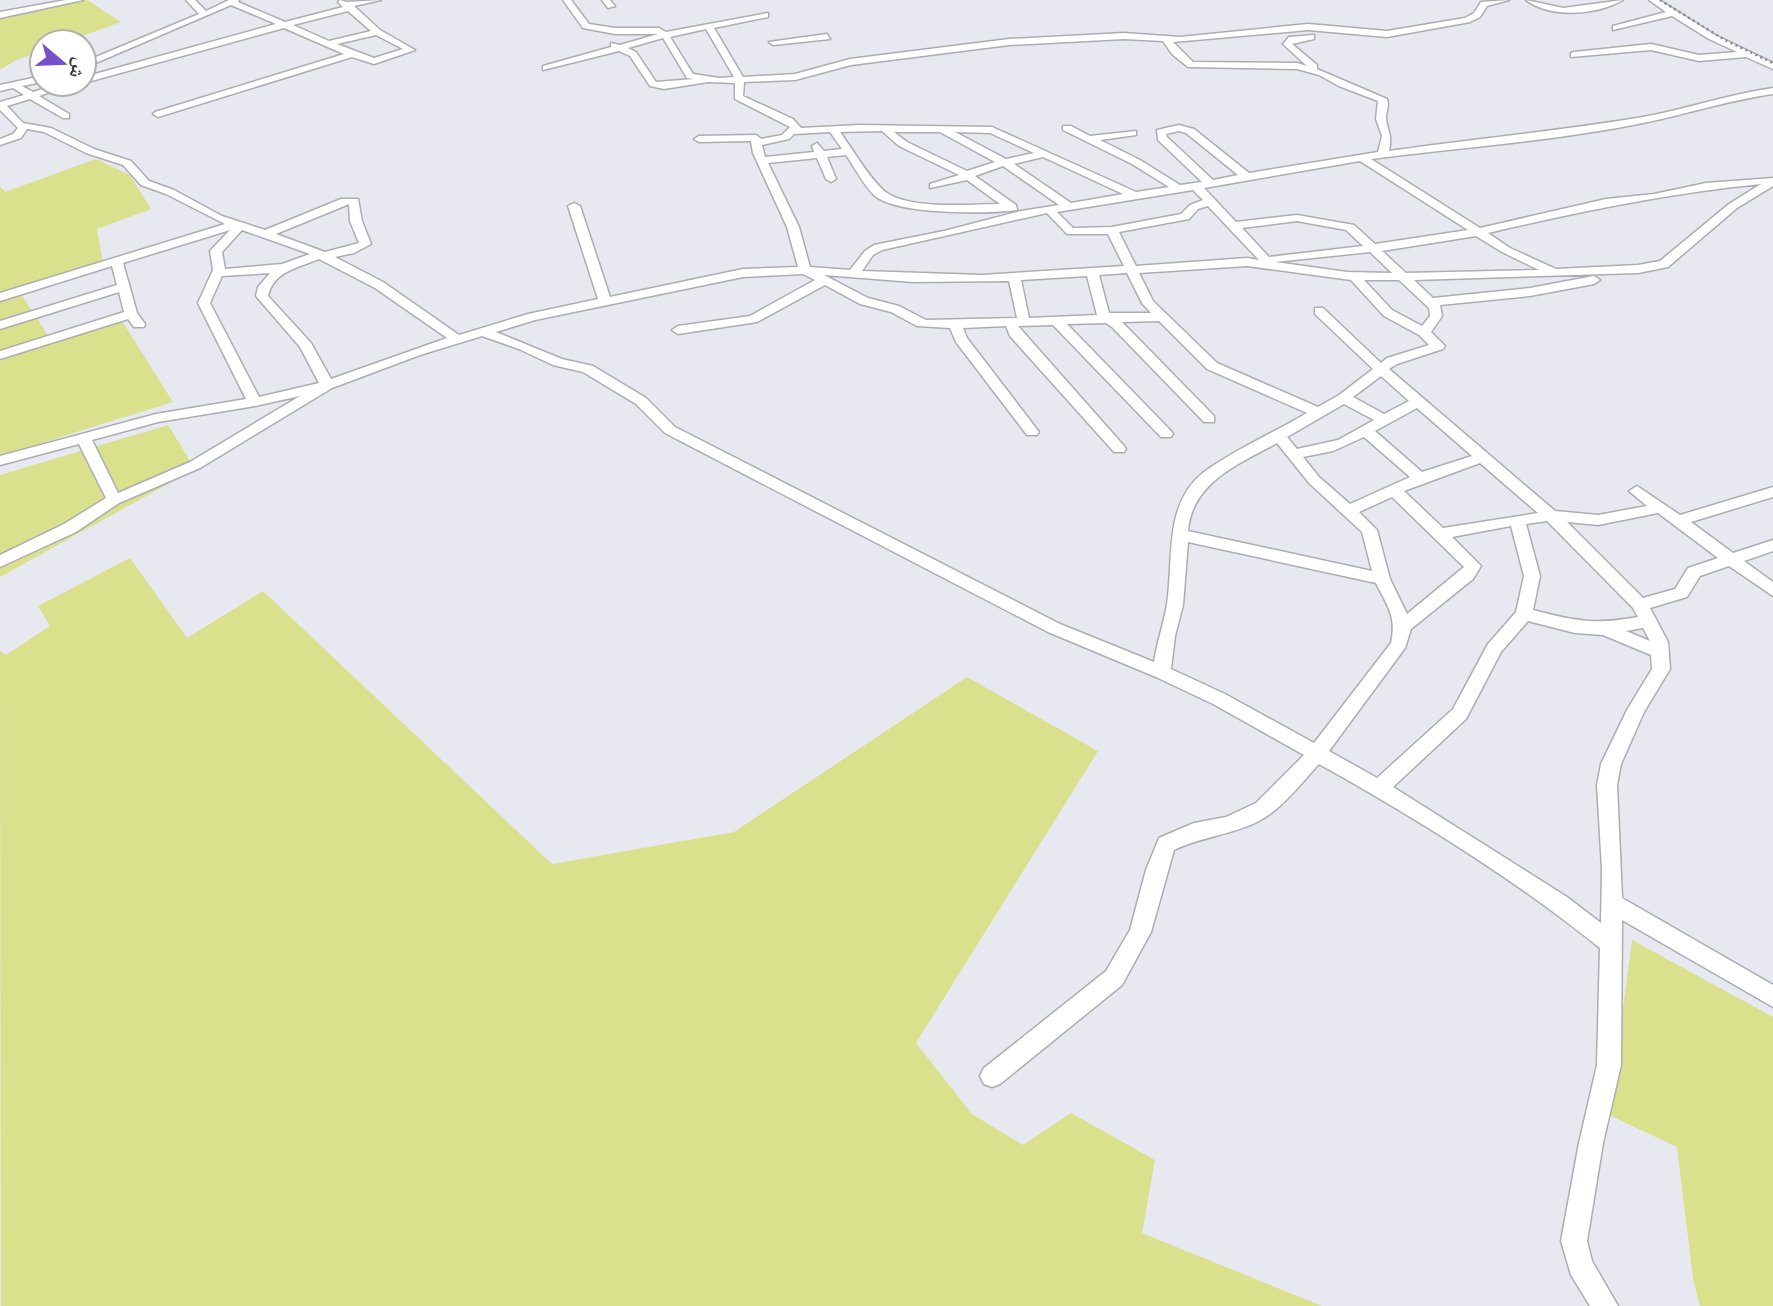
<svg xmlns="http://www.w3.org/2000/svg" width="1773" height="1306" font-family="Jost,'Noto Naskh Arabic',sans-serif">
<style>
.green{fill:#dae18c}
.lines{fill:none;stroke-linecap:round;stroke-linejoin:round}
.street-casing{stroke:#acacb3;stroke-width:3}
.street{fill:#fff;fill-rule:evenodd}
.rail{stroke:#87878d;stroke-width:2.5;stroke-dasharray:2 3.5;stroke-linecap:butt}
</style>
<rect width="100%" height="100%" fill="#e8e8f1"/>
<!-- green -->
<path class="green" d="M87,0L121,22L66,42H42V51L16,60L0,70V18Z
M96,159L130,175L151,209L97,229L103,262L17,288L53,343L122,321L173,402L0,456V186L5,192Z
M168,425L195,469L0,577V475Z
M130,558L187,638L263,591L552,864L734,832L967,677L1098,751L916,1043L972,1114L1023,1145L1071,1113L1155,1160L1142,1233L1322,1306H1L0,651L6,655L50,626L38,606Z
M1632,940L1773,1017V1306H1700L1693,1279L1677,1147L1609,1115Z"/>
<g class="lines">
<defs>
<path id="street" d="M66,0H83L0,18V12Z
M186,0H195L206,11L229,0H239L238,2L285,22L343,7L338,2L340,0L347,2L381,0L354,6L380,30L415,50L374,64L352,57L158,117L153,114L155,112L344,54L284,28L84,83V77L276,24L231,5L84,68V62L199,14ZM348,11L371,31L329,41L293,25ZM376,35L403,49L374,58L337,44Z
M563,0H571L589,24L615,28H659L666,32L768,13V17L714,28L743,77L795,74L850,59L1009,39L1124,33L1180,37L1308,24L1387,31L1465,18L1474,13L1481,2L1509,0L1487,6L1480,17L1470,22L1387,37L1308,30L1173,42L1193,62L1297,63L1307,66L1283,44L1289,37L1314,35V39L1292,44L1317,65V69L1387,99C1389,106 1387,109 1386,116C1386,130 1393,133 1389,151C1474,139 1559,131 1643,117C1687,109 1729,94 1773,88V94C1730,100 1690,113 1648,122C1557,141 1463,147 1371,159L1480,228L1606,199L1654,194L1706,183L1773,178V186L1737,208L1668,267L1638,273L1414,280L1433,298L1530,288L1594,276L1600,280L1594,284L1530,296L1440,305L1442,316L1431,332L1445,346L1443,349L1397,364L1389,369L1555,511L1598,515L1647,506L1629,491L1637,486L1680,515L1773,487V497L1691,522L1733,553L1773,540V551L1744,561L1773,582V596L1729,566L1700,576L1687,597L1650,608L1668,642L1670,669L1644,712L1621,764L1617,785L1622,898L1773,985V1007L1622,920L1621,1065L1603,1143L1587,1241L1592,1261L1618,1306H1590L1571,1275L1561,1241L1579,1143L1597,1065L1600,948C1513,878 1416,818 1319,764C1304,780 1288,801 1270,814C1243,834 1205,835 1174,850L1151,932L1122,985L1000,1084L992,1087L984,1084L980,1076L984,1068L1106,971L1130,930L1146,870L1159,838L1194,823L1226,817L1256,803L1304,755L1213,704L1156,677L1048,632L665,433L636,404L583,372L553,365L519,349L482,336L420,355L332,388L200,468L119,503L76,532L0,567V555L64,524L106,498L79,444L0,465V456L156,414L246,399L198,303L213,270L210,251L230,230L123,263L137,313L145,324L144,327H134L128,319L0,359V351L124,312L119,292L0,329V321L117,285L112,266L0,301V293L225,224L166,194L141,185L123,165L86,153L44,132L27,129L21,138L0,145V139L13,134L18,128L0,110V102L24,95L13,88L0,91V85L42,76V82L22,86L33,92L59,84H74L39,96L69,114V118H63L30,99L7,106L23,123L51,128L94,149L131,161L149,181L174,190L222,216L265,230L341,199H358L362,221L371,244L354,253L335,257L383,282L459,335L528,314L598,299L568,206L574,203L580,206L610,297L743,269L798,267L787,227L753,153L751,141L699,142L694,139L699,136L756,135L761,139L782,135L790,127L735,99V83L708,82L664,89L650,86L630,56L619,51L543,70V66L611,47V43L620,45L658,34H615L583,28ZM706,29L734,77L719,78L693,74L670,37ZM663,38L687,78L694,79L656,82L636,52L628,48ZM1124,39L1163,41L1172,54L1188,67L1297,69L1319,75L1339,86L1378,101L1376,119L1382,136L1378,152L1249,173L1194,129L1179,125L1157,130L1158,140L1202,182L1180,185L1140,160L1100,140L1136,135V131L1090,136L1071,126H1063V130L1132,164L1169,187L1136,192L992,127L860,125L801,128L793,119L743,96L744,82L795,80L851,65L1009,45ZM882,131L899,146L959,175L930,184V188L967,180L1000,204C971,204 904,211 882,189C866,173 853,150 840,132ZM1179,131L1186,133L1238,175L1213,180L1167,137L1166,134ZM830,132L842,149L824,151L817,143L812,146L814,152L765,157L762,145L789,139L794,134ZM894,132H940L995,162L967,171L907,142ZM955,132L990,133L1034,153L1006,159ZM846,155C855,168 864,186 875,196C898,215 988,214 1017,210L1016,205L975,176L1003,166L1059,205L1021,211L944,231L874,245L865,251L850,270L810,267L799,227L768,163L817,158L826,179L831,182L836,179L827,157ZM1043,157L1123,194L1071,203L1014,164ZM1360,161L1468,230L1375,244L1354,225L1297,215L1236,222L1204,188ZM1761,184L1729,204L1660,261L1638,265L1556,269L1510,248L1488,233C1578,212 1668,193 1761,184ZM1193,190L1203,200L1190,205L1181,214L1112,227L1073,228L1057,212ZM349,204L350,221L359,243L325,252L276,234ZM1208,206L1259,260L1247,258L1136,266L1119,232L1189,219L1198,209ZM1047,213L1067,234H1108L1124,266L982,275L862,271L873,255L882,250ZM1297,221L1346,230L1363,246L1269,257L1242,228ZM242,230L310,254L282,264L225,269L222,252ZM1476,236L1502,252L1539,270L1406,273L1382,251ZM1370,252L1392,273L1347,272L1275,262ZM319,259L375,288L447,338L331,379L311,343L268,296C274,270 299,268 319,259ZM1247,266L1351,280L1384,316L1419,335L1429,345L1387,358L1381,363L1323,308H1315V314L1373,369L1339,395L1318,407L1217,363L1153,301L1139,273ZM270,273L258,287L256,296L300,347L319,383L259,397L210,303L222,276ZM1127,273L1142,303L1151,313H1109L1099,275ZM803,274L815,280L750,316L678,326L672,330L678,334L757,322L825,285L860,304L891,312L917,326L950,328L956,342L1027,435H1037L1039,432L967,338L963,328L1006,326L1010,336L1114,452H1124L1126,449L1124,446L1018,326L1053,325L1161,437H1171L1173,434L1171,431L1067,324L1106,323L1112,327L1204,422H1214V416L1122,322L1159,321L1207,369L1307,413C1275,432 1234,450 1204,472C1163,504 1174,559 1167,604C1164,623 1157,642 1154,662L1060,624L675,427L646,398L593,366L562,359L496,332L535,320L743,277ZM824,275L913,282L1009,281L1017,318L926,320L899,306L868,298ZM1087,276L1097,315L1029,318L1021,280ZM1364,280H1399L1429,308L1430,316L1422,326L1392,310ZM1381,376L1409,401L1384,414L1353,397ZM300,396L190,462L118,493L92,440L158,422L255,406ZM1344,404L1374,420L1338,440L1297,449L1287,437ZM1417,408L1472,456L1422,472L1375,431ZM1364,437L1410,477L1350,504L1319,477L1303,457L1333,451ZM1277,443L1309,483L1362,532L1372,571L1188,531C1192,482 1239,464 1277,443ZM1480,463L1538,513L1443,528L1404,491ZM1392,497L1464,567L1407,614L1390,579L1377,530L1359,512ZM1658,513L1718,558L1688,568L1675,589L1643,598L1567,522L1598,525ZM1547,521L1633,608L1638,617C1595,625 1575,621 1533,610L1540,576L1526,524ZM1511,526L1524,576L1516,612L1488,644L1453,709L1377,778L1329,751L1405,648L1411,629L1473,579L1481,566L1452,537ZM1188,542L1376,583C1387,606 1397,616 1391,643L1314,743L1225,694L1171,669L1175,636L1183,605ZM1528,621L1575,633L1603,635L1651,655L1652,669L1627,710L1601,764L1597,785L1602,869L1601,923L1567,897L1393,787L1466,719L1501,652ZM1643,628L1650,641L1626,631Z
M602,0H610L615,6L608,8Z
M1526,0L1563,8L1623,0C1597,15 1551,19 1526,0Z
M1649,0H1659L1715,35L1773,63V69L1746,57L1699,61L1651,50L1571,57V53L1574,52L1651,44L1699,55L1737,52L1709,39L1672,16L1613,30V26L1666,12Z
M827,34L830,39L773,45L769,42Z"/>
</defs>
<!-- street casing -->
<use href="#street" class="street-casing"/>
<!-- street -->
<use href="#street" class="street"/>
<!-- rail -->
<path class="rail" d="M1660,0L1725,40L1773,63"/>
</g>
<!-- north arrow -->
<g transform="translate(63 63) rotate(109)"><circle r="33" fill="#ffffff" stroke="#b0b0b1" stroke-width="2"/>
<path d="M0-5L12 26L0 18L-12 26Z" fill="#7750c9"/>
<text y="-10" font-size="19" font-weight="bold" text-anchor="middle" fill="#3a3a3d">ش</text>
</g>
</svg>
